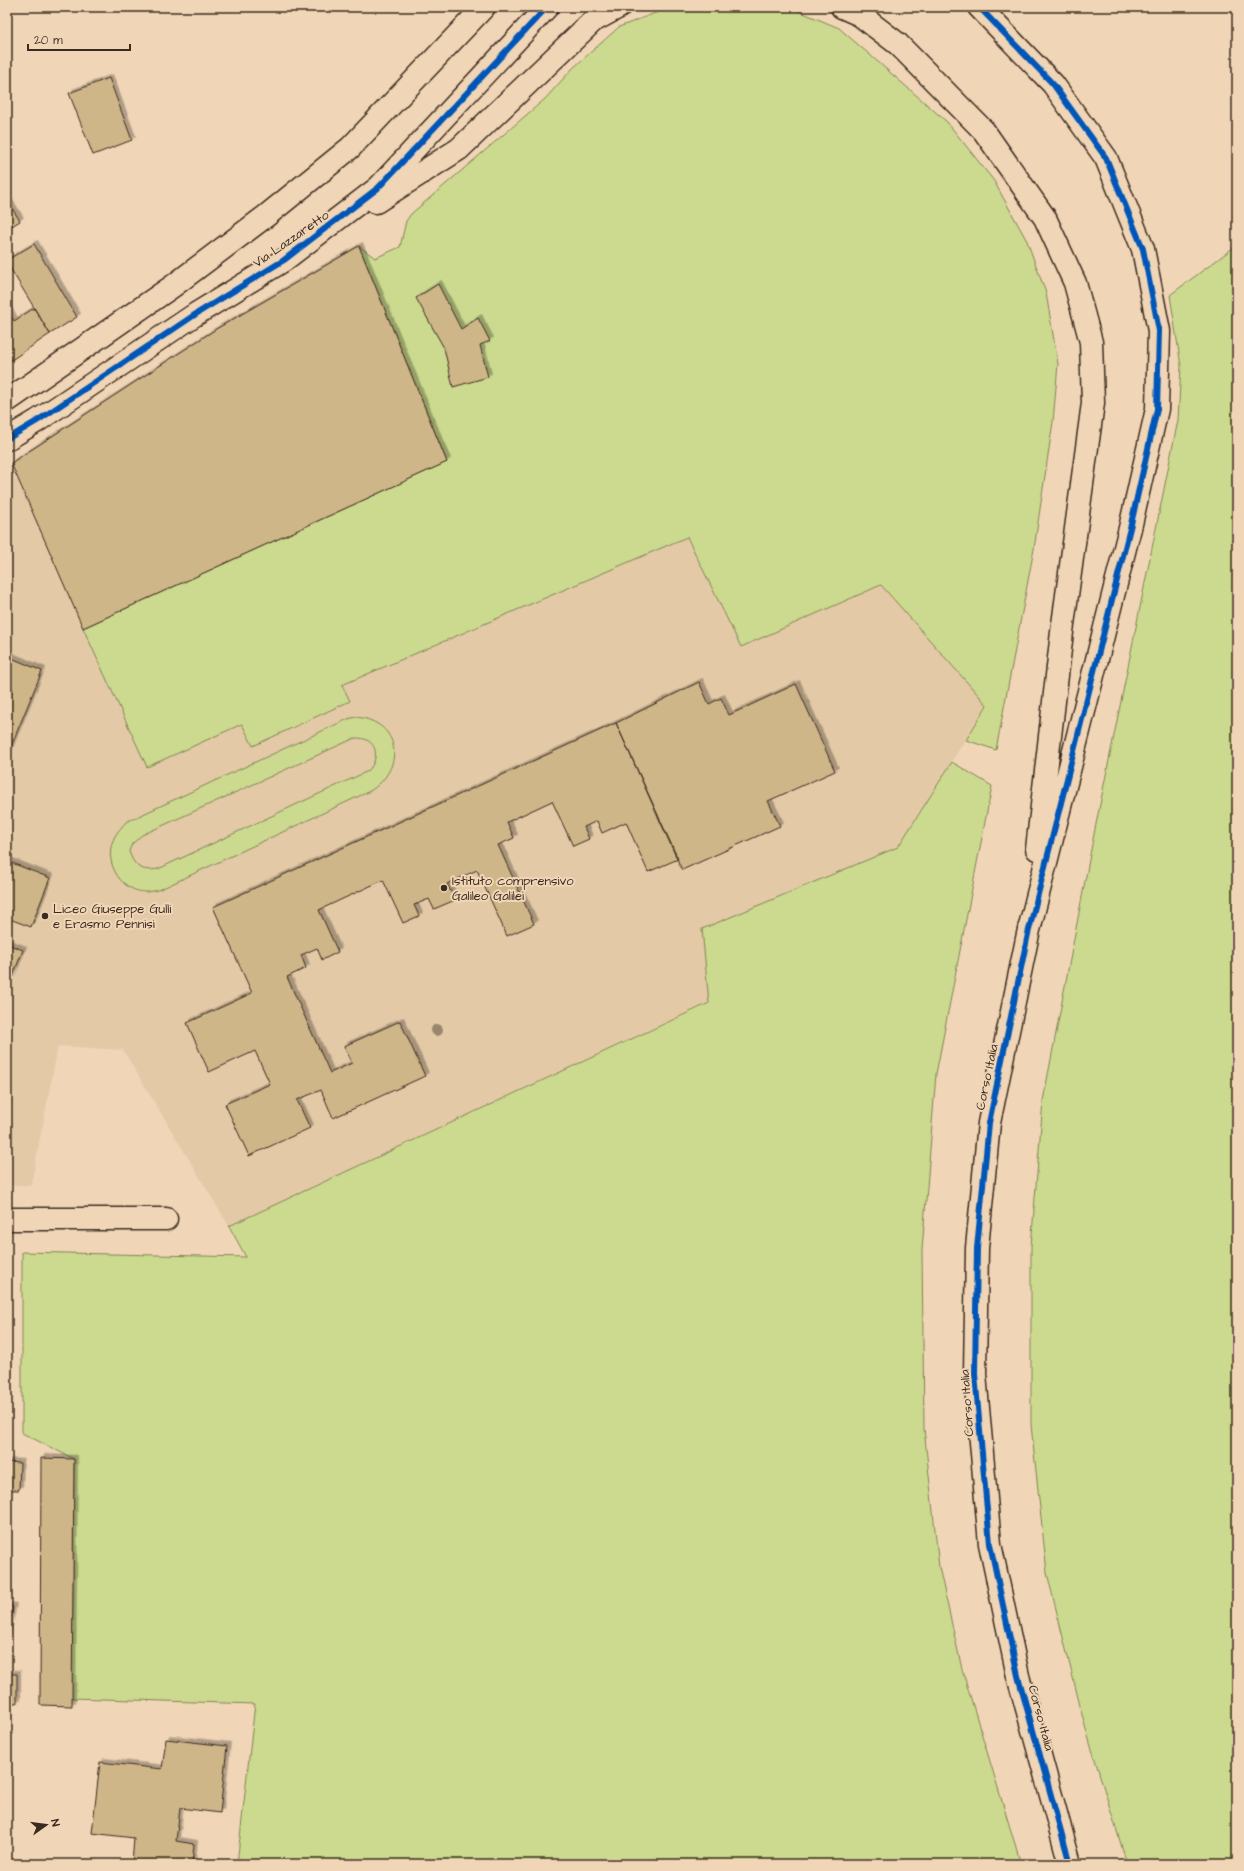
<svg xmlns="http://www.w3.org/2000/svg" width="1244" height="1871" font-family="'Architects Daughter',sans-serif">
<style>
.built{fill:#e3c9a6}
.green{fill:#cbda8e;stroke:#838256;fill-rule:evenodd}
.building{fill:#ceb688;stroke:#3b2a1e;filter:url(#shadow)}
.lines{fill:none;stroke-linecap:round;stroke-linejoin:round}
.minor-casing{stroke:#3b2a1e;stroke-width:25}
.minor{stroke:#f0d6b7;stroke-width:22}
.cycleway-casing{stroke:#f0d6b7;stroke-width:8}
.cycleway{stroke:#0057b8;stroke-width:6}
.tree{fill:#99866c}
.poi-dot{fill:#3b2a1e;stroke:#f0d6b7;stroke-width:1.5}
.labels{text-anchor:middle;dominant-baseline:central;stroke-width:4;stroke-linejoin:round;paint-order:stroke}
.street-label{font-size:13px;fill:#3b2a1e;stroke:#f0d6b7}
.poi-label{font-size:13px;fill:#3b2a1e;stroke:#f0d6b7;text-anchor:start}
</style>
<defs>
<filter id="shadow"><feDropShadow dx="3.5" dy="-3.5" stdDeviation="0" flood-color="#0004"/></filter>
</defs>
<rect width="100%" height="100%" fill="#f0d6b7"/>
<filter id="ink" filterUnits="userSpaceOnUse"><feTurbulence type="fractalNoise" baseFrequency=".025" numOctaves="2"/><feDisplacementMap in="SourceGraphic" scale="8" xChannelSelector="R" yChannelSelector="G"/><feConvolveMatrix kernelMatrix="1 2 1 2 8 2 1 2 1" color-interpolation-filters="sRGB"/></filter>
<g filter="url(#ink)">
<!-- built -->
<path class="built" d="M11,463L83,627L342,685L687,537L741,647L881,585L987,705L898,847L702,929L709,1002L229,1226L123,1050L58,1046L31,1185H7V465Z"/>
<!-- green -->
<path class="green" d="M671,7H789L839,28L947,122L994,181L1027,241L1046,293L1058,364L1053,422L1034,549L996,750L966,740L987,705L881,585L741,647L687,537L342,685L350,701L253,746L242,724L147,767L83,628L447,462L359,246L375,258L400,247L406,221L411,214L545,99L572,69L619,27Z
M1237,245V1864H1127L1086,1730L1047,1573L1031,1425V1246L1043,1101L1094,834L1178,420L1181,366L1170,295Z
M356,717C401,722 406,768 370,791L161,889C157,890 151,892 146,892C122,892 105,865 112,843C115,834 120,829 126,822L348,719ZM355,738C377,737 381,757 368,771L158,869C142,872 134,867 129,851L132,844L142,835Z
M952,762L992,786L936,1074L922,1250L924,1429L939,1567L962,1669L1021,1864H237L255,1704L72,1698L74,1459L22,1433V1252L246,1257L229,1226L709,1003L702,929L898,847Z"/>
<!-- building -->
<path class="building" d="M109,78L132,140L93,155L69,93Z
M7,200L20,221L7,229Z
M34,244L77,317L50,334L7,263V260Z
M359,246L447,462L83,628L11,463L216,329Z
M438,284L461,329L478,318L490,341L480,345L488,377L453,387L444,348L416,298Z
M34,308L50,334L7,363V309L14,321Z
M7,656L42,671L7,756V703L13,689L7,687Z
M699,682L709,704L721,698L729,715L796,684L835,771L768,801L780,826L682,870L616,723Z
M616,723L678,859L648,872L626,822L602,833L597,821L584,827L589,839L573,846L552,801L507,822L514,838L498,845L534,924L507,936L477,870L447,884L455,900L434,909L429,899L414,905L419,916L403,923L383,880L319,910L338,952L322,960L317,948L301,955L306,968L287,977L330,1073L352,1063L344,1046L400,1021L425,1076L333,1118L321,1090L297,1100L310,1128L249,1156L225,1104L270,1084L255,1051L209,1072L187,1023L252,993L213,907Z
M7,861L50,878L31,927L7,918Z
M7,944L23,950L11,980L7,978Z
M41,1458L74,1459L72,1706L40,1705Z
M7,1462L20,1463L19,1490H7Z
M7,1606L13,1607L7,1638Z
M7,1674H17V1703H7Z
M166,1739L227,1746L220,1813L180,1808L176,1841L194,1844L192,1864H132L134,1838L92,1833L100,1762L162,1769Z"/>
<g class="lines">
<defs>
<path id="minor" d="M842,7L860,15L898,44L984,131L1045,218L1075,283L1091,342L1093,403L1062,632L1037,849
M979,7L1053,84L1106,158L1143,249L1159,331L1157,409L1131,524L1028,934L989,1123L977,1248L975,1374L990,1544L1018,1676L1070,1864
M376,202L459,149L593,21L619,7
M7,401L173,286L266,216L350,148L484,7
M7,439L37,421L196,314L284,260L378,188L547,7
M7,1219H166"/>
</defs>
<!-- minor casing -->
<use href="#minor" class="minor-casing"/>
<!-- minor -->
<use href="#minor" class="minor"/>
<defs>
<path id="cycleway" d="M979,7L1053,84L1106,158L1143,249L1159,331L1157,409L1131,524L1028,934L989,1123L977,1248L975,1374L990,1544L1018,1676L1070,1864
M7,439L37,421L196,314L284,260L378,188L547,7"/>
</defs>
<!-- cycleway casing -->
<use href="#cycleway" class="cycleway-casing"/>
<!-- cycleway -->
<use href="#cycleway" class="cycleway"/>
</g>
<!-- trees -->
<circle class="tree" cx="437" cy="1030" r="6"/>
</g>
<!-- markers -->
<g class="poi-dot">
<circle cx="444" cy="888" r="4"/>
<circle cx="45" cy="916" r="4"/>
</g>
<g class="labels">
<!-- street labels -->
<g class="street-label">
<text transform="translate(291 239) rotate(-35)">Via Lazzaretto</text>
<text transform="translate(987 1077) rotate(-78)">Corso Italia</text>
<text transform="translate(967 1403) rotate(-94)">Corso Italia</text>
<text transform="translate(1041 1718) rotate(75)">Corso Italia</text>
</g>
<!-- poi labels -->
<g class="poi-label">
<text x="452" y="881">Istituto comprensivo<tspan x="452" dy="15">Galileo Galilei</tspan></text>
<text x="53" y="909">Liceo Giuseppe Gulli<tspan x="53" dy="15">e Erasmo Pennisi</tspan></text>
</g>
</g>
<!-- margin -->
<rect width="1244" height="1871" fill="none" stroke="#f0d6b7" stroke-width="24"/>
<rect x="12" y="12" width="1220" height="1847" fill="none" stroke="#3b2a1e" stroke-width="1.5" filter="url(#ink)"/>
<!-- north arrow -->
<g transform="translate(46 1825) rotate(76)" stroke="#f0d6b7" stroke-width="3" paint-order="stroke">
<path d="M0-3L7 15L0 10L-7 15Z" fill="#3b2a1e"/>
<text y="-6" font-size="11" font-weight="bold" text-anchor="middle" fill="#3b2a1e">N</text>
</g>
<!-- scale -->
<path d="M28 44v6h102v-6" fill="none" stroke="#3b2a1e" stroke-width="2"/>
<text x="34" y="44" font-size="12" fill="#3b2a1e" stroke="#f0d6b7" stroke-width="3" paint-order="stroke">20 m</text>
</svg>
